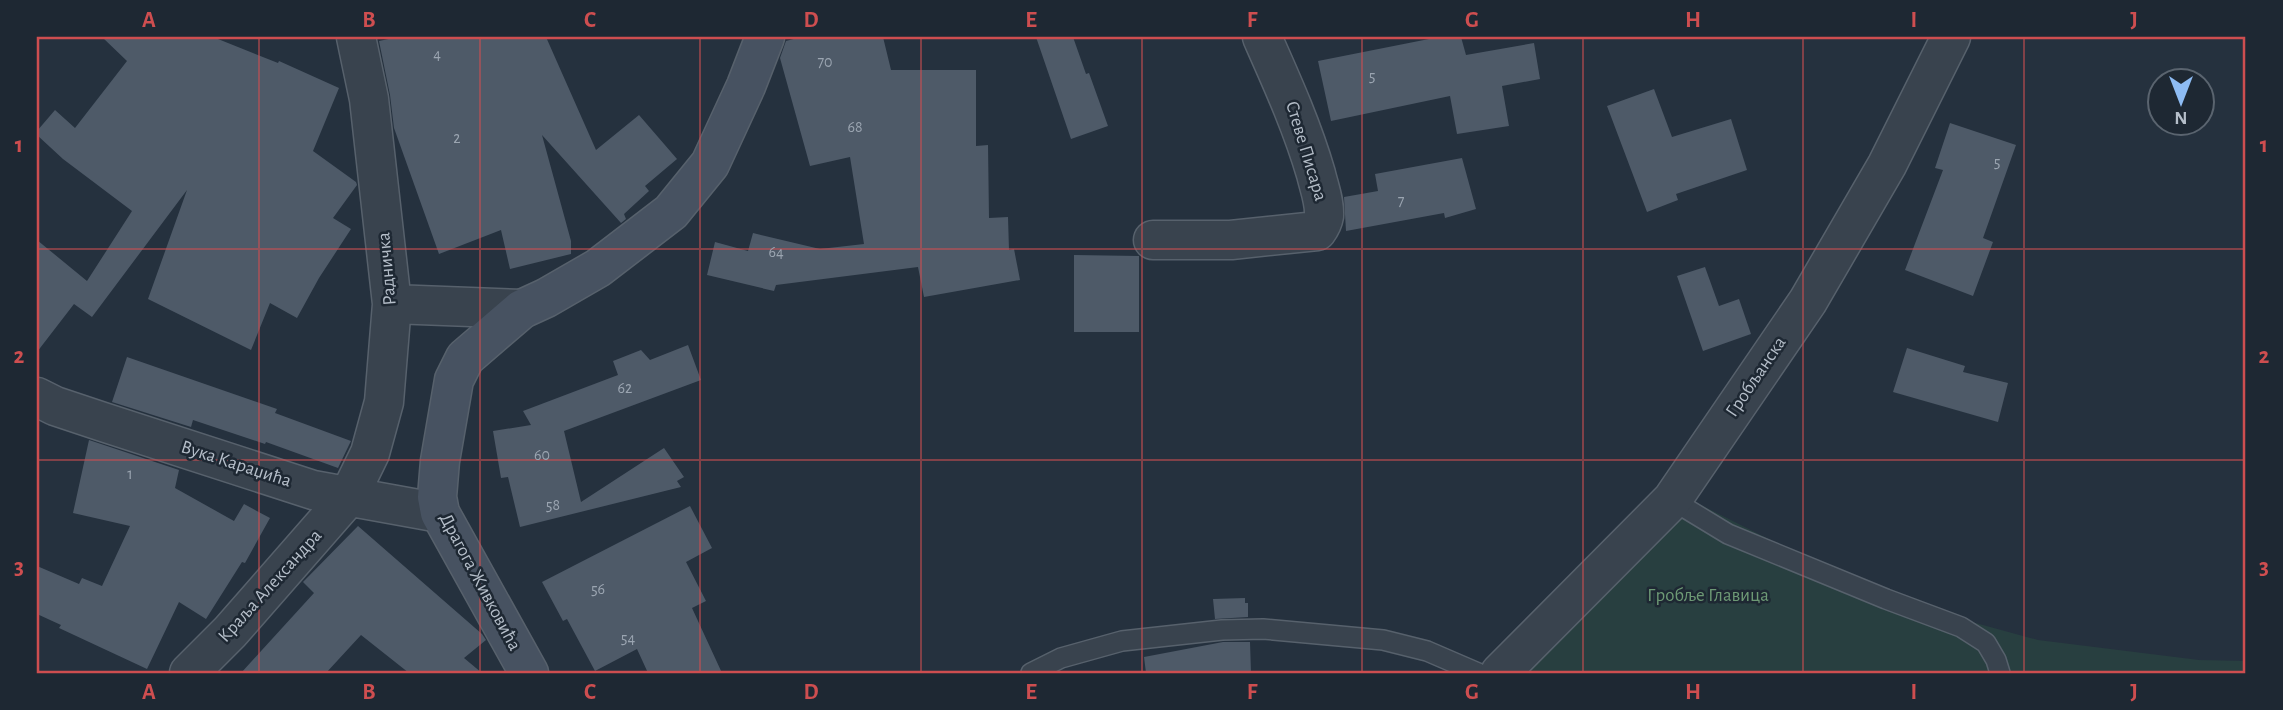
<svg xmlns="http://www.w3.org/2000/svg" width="2283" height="710" font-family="'Alegreya Sans',sans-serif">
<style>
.green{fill:#283f40}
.building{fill:#4e5a68}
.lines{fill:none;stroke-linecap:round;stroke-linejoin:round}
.lane-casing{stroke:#57616c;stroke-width:22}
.street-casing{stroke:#57616c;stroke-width:41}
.secondary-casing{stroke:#57616c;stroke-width:41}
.lane{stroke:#39434e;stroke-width:19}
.street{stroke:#39434e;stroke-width:38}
.secondary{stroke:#475261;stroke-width:38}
.grid{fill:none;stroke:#ce4e50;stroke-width:2;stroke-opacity:0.55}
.labels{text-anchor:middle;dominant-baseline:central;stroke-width:5;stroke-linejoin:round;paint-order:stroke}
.number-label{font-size:16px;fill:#9ba5b1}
.street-label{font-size:19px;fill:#b5bec9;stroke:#1e2833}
.park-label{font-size:19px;fill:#6d9975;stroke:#1e2833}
.neatline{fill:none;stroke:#ce4e50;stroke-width:2.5}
.grid-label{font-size:23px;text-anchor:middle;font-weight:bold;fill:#ce4e50}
</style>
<rect width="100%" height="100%" fill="#25313e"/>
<!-- green -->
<path class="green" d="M1691,500L1888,599L2038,640L2199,660L2246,661V673H1517Z"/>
<!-- building -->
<path class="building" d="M102,37H213L278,63L279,61L339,88L313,151L356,182L357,185L333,218L351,229L319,278L297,318L270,303L251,350L148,299L187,190L92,317L74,304L37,352V240L87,281L132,211L63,159L37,135V131L55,110L75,128L127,61Z
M398,37H546L596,150L639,115L677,159L645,186L649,191L624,214L626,219L621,223L542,135L571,241V254L510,269L501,230L439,254L394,128L390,95L379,41Z
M801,37H883L891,70H976V146L988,145L989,218L1008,217L1009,250L1014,249L1020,280L924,297L918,267L776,285L774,291L707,275L715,242L748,251L753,233L820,249L864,244L850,157L810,166L780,58L786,41Z
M1036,37H1073L1086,74L1089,73L1108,126L1071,139Z
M1439,37H1461L1466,55L1534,43L1540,79L1502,86L1509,126L1457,134L1450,96L1331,121L1318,61Z
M1654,89L1672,137L1731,119L1747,170L1676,194L1678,200L1647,212L1607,106Z
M1950,123L2016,145L1983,238L1993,242L1973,296L1905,270L1943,170L1935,168Z
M1462,158L1476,209L1445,218L1444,213L1346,231L1344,197L1378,191L1375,174Z
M1074,255L1139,256V332H1074Z
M1705,267L1719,306L1739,299L1751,334L1703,351L1677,276Z
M688,345L701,380L564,431L581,502L664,448L684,477L677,481L681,487L520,527L508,477L501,478L493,431L531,425L523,411L618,375L613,361L641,350L650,360Z
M1907,348L1965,366L1963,372L2008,383L1998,422L1893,392Z
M127,357L277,409L275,413L351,441L349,445L338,468L266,442L265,444L193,420L191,427L112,402Z
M89,440L179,470L175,488L234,521L244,504L270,518L245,563L242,562L206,619L179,602L147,669L59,628L61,625L37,614V566L79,584L82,578L102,586L130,526L73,513Z
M690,506L712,548L686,562L706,601L692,608L722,673H648L637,649L595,671L567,619L563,621L542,582Z
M358,526L482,634L486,640L464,658L482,673H409L361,635L326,673H241L314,593L303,582Z
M1245,598V603H1248V617L1215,619L1213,599Z
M1223,642H1250L1251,673H1146L1144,657Z"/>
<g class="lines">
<defs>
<path id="lane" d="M1672,500L1728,534L1886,599L1961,627L1986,643L1996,660L2000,673
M1031,673L1061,658L1122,641L1222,630L1263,629L1383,640L1427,651L1478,673"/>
<path id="street" d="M1153,240H1231L1317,231C1320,227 1323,222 1324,216C1325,202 1319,187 1316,174C1302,126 1282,82 1262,37
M392,304L522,309
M37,397L55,406L103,422L313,490L440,513
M189,673L230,632L349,496L370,453L384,402L392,304L369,99L356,37
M1500,673L1672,500L1808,301L1887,165L1951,37"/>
<path id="secondary" d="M529,673L440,513L437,497L440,461L454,380L465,358L522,309L546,298L598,268L671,212L710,164L746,86L765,37"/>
</defs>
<!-- lane casing -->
<use href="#lane" class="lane-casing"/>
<!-- street casing -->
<use href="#street" class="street-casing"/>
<!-- secondary casing -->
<use href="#secondary" class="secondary-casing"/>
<!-- lane -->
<use href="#lane" class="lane"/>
<!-- street -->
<use href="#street" class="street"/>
<!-- secondary -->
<use href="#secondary" class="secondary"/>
</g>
<!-- grid -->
<path class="grid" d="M259,37V673M480,37V673M700,37V673M921,37V673M1142,37V673M1362,37V673M1583,37V673M1803,37V673M2024,37V673M37,249H2246M37,460H2246"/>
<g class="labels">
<!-- number labels -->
<g class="number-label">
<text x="437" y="54">4</text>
<text x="825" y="62">70</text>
<text x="1372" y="76">5</text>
<text x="855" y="127">68</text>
<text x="457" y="138">2</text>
<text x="1997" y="162">5</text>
<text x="1401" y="201">7</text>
<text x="776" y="252">64</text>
<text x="625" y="388">62</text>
<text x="542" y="455">60</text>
<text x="130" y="474">1</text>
<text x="553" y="505">58</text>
<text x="598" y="589">56</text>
<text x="628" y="638">54</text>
</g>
<!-- street labels -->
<g class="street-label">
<text transform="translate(1306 151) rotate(73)">Стеве Писара</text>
<text transform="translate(387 269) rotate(-95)">Радничка</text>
<text transform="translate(1756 377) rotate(-56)">Гробљанска</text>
<text transform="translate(236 464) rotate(18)">Вука Караџића</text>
<text transform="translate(480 582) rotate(62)">Драгога Живковића</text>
<text transform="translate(270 586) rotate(-48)">Краља Александра</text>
</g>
<!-- park labels -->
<g class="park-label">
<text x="1708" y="595">Гробље Главица</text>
</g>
</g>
<!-- border -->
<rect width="2283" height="710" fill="none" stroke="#1e2833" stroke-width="77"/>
<!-- north arrow -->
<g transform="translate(2181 102) rotate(180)"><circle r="33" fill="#1e2833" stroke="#5a646f" stroke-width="2"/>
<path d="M0-5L12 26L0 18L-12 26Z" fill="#8ebcf4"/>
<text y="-10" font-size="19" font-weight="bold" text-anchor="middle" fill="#b5bec9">N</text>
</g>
<rect x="38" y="38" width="2206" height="634" class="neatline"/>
<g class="grid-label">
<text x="149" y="27">A</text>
<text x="369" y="27">B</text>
<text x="590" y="27">C</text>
<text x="811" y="27">D</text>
<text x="1031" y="27">E</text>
<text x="1252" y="27">F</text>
<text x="1472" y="27">G</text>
<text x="1693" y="27">H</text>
<text x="1914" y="27">I</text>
<text x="2134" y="27">J</text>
<text x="19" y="152">1</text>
<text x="2264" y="152">1</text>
<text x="19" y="363">2</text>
<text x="2264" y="363">2</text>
<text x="19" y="574">3</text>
<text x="2264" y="574">3</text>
<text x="149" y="699">A</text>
<text x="369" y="699">B</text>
<text x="590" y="699">C</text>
<text x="811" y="699">D</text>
<text x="1031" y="699">E</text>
<text x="1252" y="699">F</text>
<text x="1472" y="699">G</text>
<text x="1693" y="699">H</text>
<text x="1914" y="699">I</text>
<text x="2134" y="699">J</text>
</g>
</svg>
